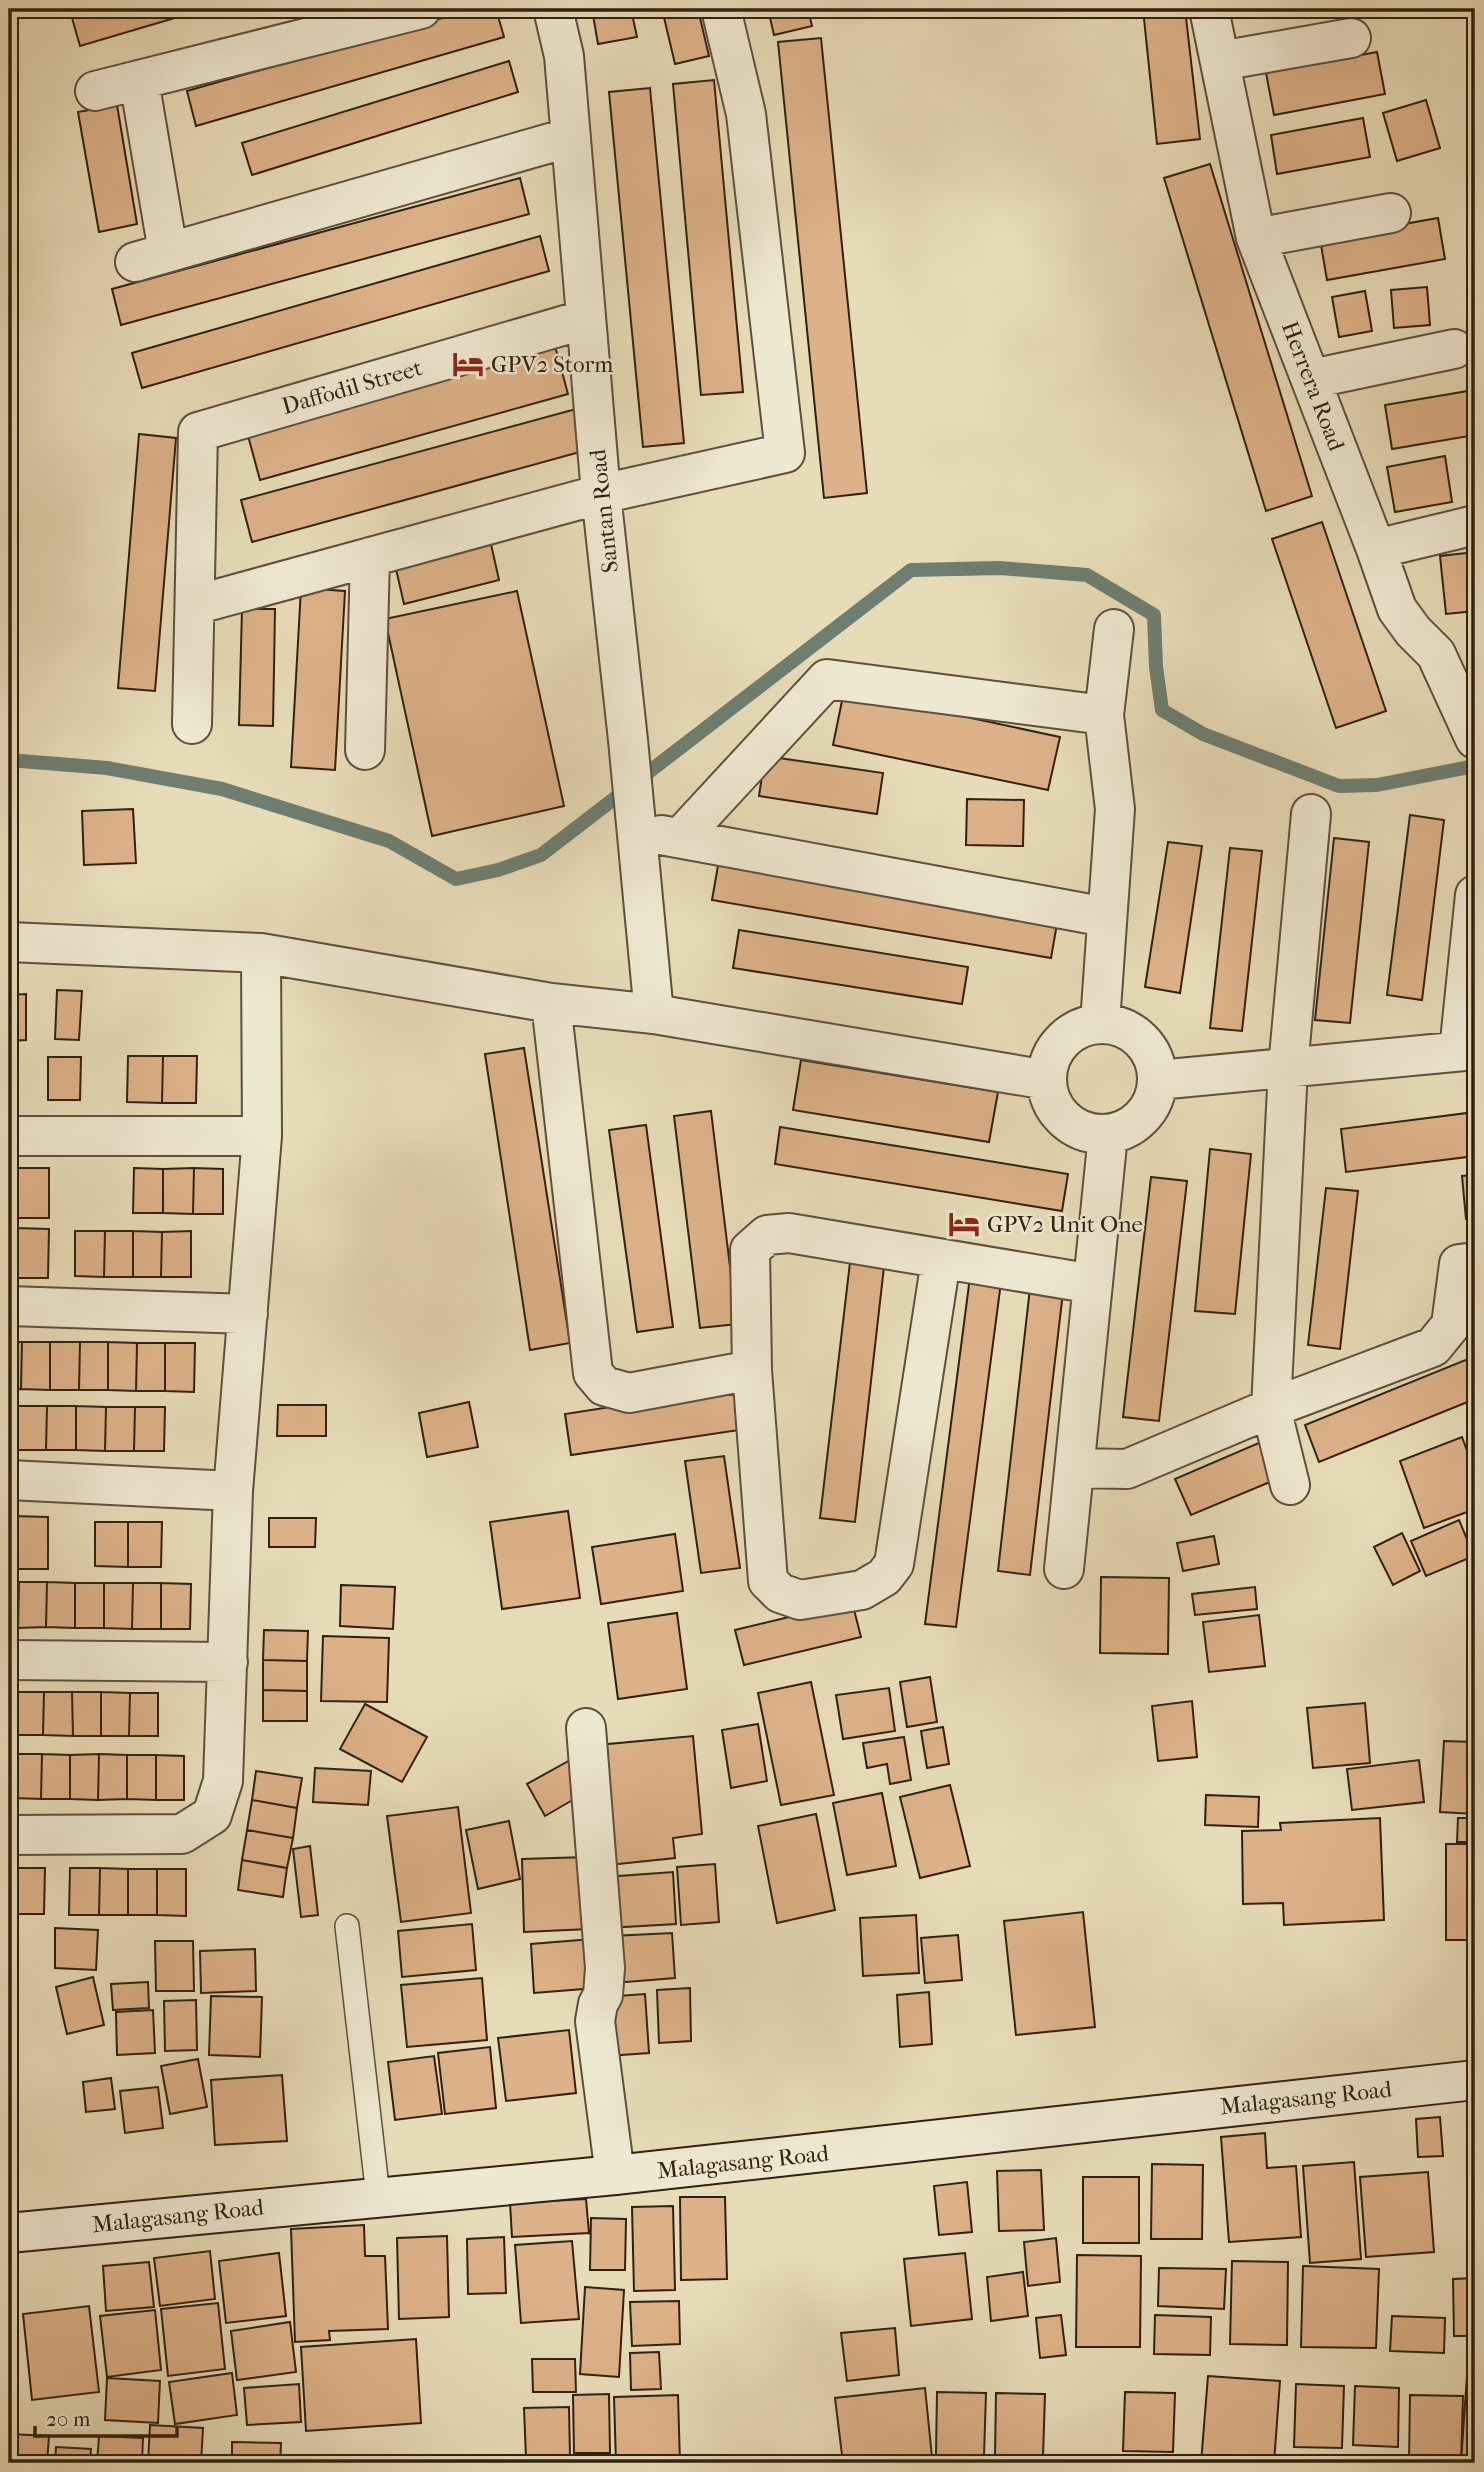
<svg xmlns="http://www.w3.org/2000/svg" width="1484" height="2472" font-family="'IM FELL French Canon',serif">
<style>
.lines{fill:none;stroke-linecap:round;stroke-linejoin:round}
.stream{stroke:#6e7e70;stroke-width:14}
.building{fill:#deb288;stroke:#312012;stroke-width:2}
.service-casing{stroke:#5e4f3c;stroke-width:26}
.minor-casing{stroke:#5e4f3c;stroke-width:42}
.secondary-casing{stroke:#312012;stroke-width:42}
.service{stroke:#efe8d1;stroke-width:23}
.minor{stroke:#efe8d1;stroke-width:38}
.secondary{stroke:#efe8d1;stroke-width:38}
.labels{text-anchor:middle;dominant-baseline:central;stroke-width:5;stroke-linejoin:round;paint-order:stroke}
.poi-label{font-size:23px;fill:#312012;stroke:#efe8d1;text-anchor:start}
.street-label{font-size:23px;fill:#312012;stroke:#efe8d1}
</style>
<rect width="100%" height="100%" fill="#e7dcb8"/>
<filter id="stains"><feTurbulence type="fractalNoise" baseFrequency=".00286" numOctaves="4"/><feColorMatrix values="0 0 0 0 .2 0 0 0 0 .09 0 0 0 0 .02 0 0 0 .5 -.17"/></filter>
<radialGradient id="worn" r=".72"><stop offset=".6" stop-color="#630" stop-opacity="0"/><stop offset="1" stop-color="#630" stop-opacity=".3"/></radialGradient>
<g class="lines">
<!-- stream -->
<path class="stream" d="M9,760L107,768L222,789L389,841L456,879L498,870L541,855L911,570L1000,568L1087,575L1154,615L1156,667L1162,710L1203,734L1339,786L1377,785L1475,766"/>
</g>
<!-- building -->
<path class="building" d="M77,9H205L80,46L70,11Z
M474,9H496L504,37L196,126L187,91Z
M592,9H631L637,37L598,44Z
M662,9H698L709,56L675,64Z
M768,9H808L812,26L774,35Z
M1143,9H1185L1200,139L1157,144Z
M821,38L867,493L824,498L778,42Z
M1377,52L1385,94L1274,115L1266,73Z
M509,61L518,92L252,175L242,143Z
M714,80L743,392L701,395L673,84Z
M650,88L684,443L643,447L609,92Z
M1426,100L1440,148L1397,161L1383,113Z
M117,105L137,224L99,232L78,112Z
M1363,118L1370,157L1277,174L1271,135Z
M1210,164L1312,496L1266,511L1164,178Z
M520,178L529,214L121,325L112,289Z
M1438,218L1445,259L1327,280L1320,239Z
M540,236L549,271L142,388L132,353Z
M1427,287L1430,325L1394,328L1391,290Z
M1365,291L1372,331L1339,337L1332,297Z
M555,346L568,394L260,480L247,432Z
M1468,391L1475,435L1392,449L1385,405Z
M576,409L587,450L252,542L241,500Z
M139,434L176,438L155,691L118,688Z
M1445,456L1452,502L1395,512L1387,467Z
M1322,522L1386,711L1336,728L1272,539Z
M491,544L499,580L404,604L396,569Z
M1475,552V611L1446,614L1440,556Z
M301,588L345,591L335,770L291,767Z
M517,591L564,806L432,836L385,619Z
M242,609H275L273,726L239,725Z
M844,691L1060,737L1048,790L833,745Z
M765,756L883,773L877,814L759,796Z
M967,799L1024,800L1023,846L966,845Z
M133,809L136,863L84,865L82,811Z
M1410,815L1444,820L1422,1000L1387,995Z
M1334,838L1369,842L1350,1023L1315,1020Z
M1168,842L1202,846L1180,993L1145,987Z
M1230,848L1262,851L1242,1031L1210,1028Z
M719,860L1058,918L1051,958L712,900Z
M739,930L968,967L962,1004L733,968Z
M57,990L82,991L79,1040L55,1039Z
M26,994V1040L9,1041V995Z
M524,1048L570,1343L530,1350L485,1054Z
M128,1056H163L162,1103L127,1102Z
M163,1056H197L196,1103H162Z
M48,1057H81L80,1100H48Z
M801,1060L998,1092L989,1142L793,1110Z
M711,1111L737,1324L700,1328L674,1116Z
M1475,1112V1156L1346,1172L1341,1129Z
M646,1125L673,1327L637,1332L609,1130Z
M780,1127L1068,1174L1062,1211L775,1164Z
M1210,1149L1251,1154L1235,1314L1195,1311Z
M18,1168H49V1218H17Z
M134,1168L163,1169V1213H133Z
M194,1168L193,1214L163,1213V1169Z
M194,1168L223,1169V1214H193Z
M1475,1175V1218L1466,1219L1462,1176Z
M1151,1177L1187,1181L1159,1421L1123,1417Z
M1326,1188L1358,1191L1340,1349L1308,1345Z
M15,1228L49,1229L48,1278H15Z
M75,1231H105L104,1277L75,1276Z
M105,1231H133V1277H104Z
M133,1231L162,1232L161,1277H133Z
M191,1231V1277H161L162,1232Z
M851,1254L885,1258L855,1522L820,1518Z
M970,1277L1001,1282L956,1627L925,1624Z
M1030,1288L1063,1292L1030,1575L998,1571Z
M9,1342H22L21,1389L9,1390Z
M22,1342H50V1390L21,1389Z
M50,1342H80L79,1390H50Z
M80,1342H108V1390H79Z
M108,1342L137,1343L136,1391L108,1390Z
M137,1343H165V1391H136Z
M165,1343H195L194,1392L165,1391Z
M1468,1359L1475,1376V1399L1319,1462L1305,1425Z
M739,1387L746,1429L571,1455L565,1414Z
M469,1402L478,1447L427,1457L419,1413Z
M278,1405H326V1436H277Z
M9,1406H17V1450H9Z
M17,1406H47L46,1450H17Z
M47,1406H76V1450H46Z
M76,1406L106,1407L105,1451L76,1450Z
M106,1407H135L134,1451H105Z
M135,1407H165L164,1451H134Z
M1462,1437L1475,1472V1509L1424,1528L1400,1461Z
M1261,1442L1277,1479L1191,1515L1175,1479Z
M724,1456L740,1568L701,1573L685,1461Z
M568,1511L580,1598L502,1609L490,1522Z
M11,1516L48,1517V1569H10Z
M269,1518H316L315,1547H269Z
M1459,1520L1474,1556L1426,1576L1411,1541Z
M95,1522H128V1567L95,1566Z
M128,1522H162L161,1567H128Z
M1402,1533L1420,1571L1393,1585L1374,1547Z
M675,1534L683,1591L601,1604L592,1547Z
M1214,1536L1219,1564L1183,1571L1177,1543Z
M1101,1577L1169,1578L1168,1654L1100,1653Z
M9,1582H19L18,1628H9Z
M19,1582H47L46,1627L18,1628Z
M47,1582L75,1583V1628L46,1627Z
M75,1583H104V1628H75Z
M104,1583H133L132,1629L104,1628Z
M133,1583H161V1629H132Z
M161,1583L191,1584L190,1629H161Z
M341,1585L395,1587L393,1629L340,1626Z
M1255,1587L1257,1609L1195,1615L1192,1594Z
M852,1602L861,1637L744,1665L735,1630Z
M677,1613L687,1689L618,1699L608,1623Z
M1259,1615L1265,1666L1209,1672L1203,1622Z
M264,1630L308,1631L307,1661L263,1660Z
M323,1636L389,1638L387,1702L321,1701Z
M263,1660L307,1661V1691L263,1690Z
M930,1677L937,1722L907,1727L900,1682Z
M811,1682L834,1795L781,1805L758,1693Z
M889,1688L895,1731L843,1739L836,1695Z
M263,1690L307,1691V1721H263Z
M9,1691L16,1692L15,1735H9Z
M16,1692H44L43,1735H15Z
M44,1692H72L73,1736L43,1735Z
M72,1692H101V1736H73Z
M101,1692L130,1693L129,1736H101Z
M130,1693H158V1736H129Z
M1192,1701L1197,1757L1158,1761L1152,1706Z
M1365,1703L1370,1763L1313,1768L1307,1708Z
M365,1704L427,1737L402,1782L340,1749Z
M758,1724L767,1781L731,1788L722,1730Z
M943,1727L949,1764L927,1768L921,1731Z
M693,1736L702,1834L673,1838L675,1858L609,1865L598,1745Z
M904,1737L911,1780L890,1784L887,1764L867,1768L863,1743Z
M1444,1741L1475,1742V1814L1440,1812Z
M9,1754H14L13,1798H9Z
M14,1754H42L41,1799L13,1798Z
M42,1754L70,1755V1799H41Z
M99,1754L98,1800L70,1799V1755Z
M99,1754L127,1755V1799L98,1800Z
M127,1755H156V1800L127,1799Z
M156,1755L184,1756V1800H156Z
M572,1759L590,1790L545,1816L527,1784Z
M1419,1760L1424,1802L1352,1810L1347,1769Z
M315,1768L371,1771L368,1805L313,1802Z
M256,1771L302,1778L297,1808L252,1800Z
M950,1785L970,1866L920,1878L900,1797Z
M882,1793L896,1866L847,1875L833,1803Z
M1206,1795L1259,1797L1258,1827L1205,1825Z
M252,1800L297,1808L293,1838L247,1830Z
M458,1807L471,1913L401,1922L387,1816Z
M816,1814L835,1910L777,1923L758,1826Z
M1380,1818L1384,1920L1284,1925L1283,1903L1243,1904L1242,1831L1281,1830L1280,1823Z
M1458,1818H1475V1842H1457Z
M509,1821L520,1879L478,1889L466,1830Z
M247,1830L293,1838L287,1868L242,1860Z
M1446,1844H1475V1940H1446Z
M310,1846L318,1915L301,1917L293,1849Z
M587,1857L589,1929L524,1932L522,1859Z
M242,1860L287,1868L283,1897L238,1890Z
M715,1864L719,1922L681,1925L677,1867Z
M9,1868H45L44,1914H9Z
M70,1868H100L99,1915H69Z
M100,1868L128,1869V1915H99Z
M128,1869H157V1915H128Z
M157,1869H186V1916L157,1915Z
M673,1872L676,1924L608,1928L605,1877Z
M1083,1912L1095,2027L1016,2035L1004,1921Z
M916,1915L919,1973L863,1976L860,1918Z
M472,1924L476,1970L402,1977L398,1931Z
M55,1928L98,1930L96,1970L55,1968Z
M672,1933L675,1978L614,1983L612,1936Z
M958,1935L962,1980L925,1983L921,1938Z
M592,1939L596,1988L534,1993L531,1944Z
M155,1941H193L194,1991H156Z
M255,1949L256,1991L201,1993L200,1951Z
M93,1977L104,2025L67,2034L56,1987Z
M482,1978L487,2040L407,2047L401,1985Z
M148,1982L149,2008L113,2010L111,1984Z
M690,1988L691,2041L659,2043L657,1990Z
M929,1992L932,2044L900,2047L897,1995Z
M645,1994L649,2053L608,2056L604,1997Z
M211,1996L262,1997L260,2057L209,2055Z
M196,2000L197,2050L165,2051L164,2001Z
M153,2010L155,2053L117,2055L116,2012Z
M569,2030L576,2093L506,2101L498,2038Z
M490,2047L496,2108L445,2114L438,2053Z
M434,2056L442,2114L395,2120L388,2062Z
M198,2059L207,2107L170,2114L161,2066Z
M282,2075L287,2141L215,2145L211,2080Z
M111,2078L115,2109L86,2112L83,2082Z
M158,2087L163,2128L125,2133L120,2091Z
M9,2090H14L17,2149H9Z
M1440,2117L1443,2156L1418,2157L1416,2119Z
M1265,2133L1267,2168L1296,2166L1301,2237L1229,2242L1221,2137Z
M1354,2162L1361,2259L1310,2263L1303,2166Z
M1152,2164L1203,2165L1202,2239H1151Z
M1041,2170L1044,2230L999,2231L997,2171Z
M1428,2172L1434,2252L1366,2257L1360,2177Z
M1083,2177H1139V2243H1083Z
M967,2182L972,2232L939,2235L934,2186Z
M680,2197H725L727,2279L681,2280Z
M586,2199L589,2233L512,2237L510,2203Z
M673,2206L675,2290L634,2291L632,2207Z
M591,2218L626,2219L625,2270H590Z
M364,2225L365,2256H385L388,2329L329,2331L330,2340L295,2342L291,2229Z
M447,2236L449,2317L399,2319L397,2238Z
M504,2237L506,2293L468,2294L467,2239Z
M1056,2238L1060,2282L1028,2286L1024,2242Z
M572,2241L579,2319L521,2323L515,2245Z
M210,2251L215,2299L160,2306L154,2258Z
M279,2253L286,2316L226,2323L219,2261Z
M965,2253L972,2319L911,2326L904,2259Z
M1077,2255L1141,2256L1140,2347H1076Z
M1232,2261L1288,2262L1287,2345L1230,2344Z
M149,2262L154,2307L106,2311L103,2266Z
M1303,2266L1379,2269L1376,2348L1301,2347Z
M1159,2268L1226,2269L1224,2309L1158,2306Z
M1023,2272L1028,2316L991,2321L987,2277Z
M1475,2278V2336H1454L1453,2279Z
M585,2287L624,2290L619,2377L580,2374Z
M679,2301L680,2344L632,2346L630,2302Z
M218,2303L225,2369L168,2376L161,2309Z
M89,2306L99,2392L32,2400L23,2314Z
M155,2310L161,2370L107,2377L100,2316Z
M1061,2315L1066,2355L1040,2358L1036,2318Z
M1155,2315L1211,2317L1210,2355L1154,2354Z
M1392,2316L1445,2318L1444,2353L1390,2351Z
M290,2322L296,2372L237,2380L231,2331Z
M895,2328L899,2375L847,2381L841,2333Z
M416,2339L421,2423L306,2431L301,2347Z
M659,2352L661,2389L631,2390L630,2353Z
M532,2359H575L576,2392H533Z
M232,2373L237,2415L175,2424L169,2382Z
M1467,2375L1475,2376V2463H1461Z
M1208,2376L1280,2381L1274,2463H1201Z
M107,2378L160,2381L158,2423L105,2420Z
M299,2384L301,2422L247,2425L244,2388Z
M1296,2384L1344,2386L1342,2448L1294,2447Z
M1355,2386L1399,2388L1398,2447L1353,2445Z
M925,2388L932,2457L873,2463H843L835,2398Z
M937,2392L986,2393L984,2456L936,2455Z
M1125,2392L1175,2393L1173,2452L1123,2451Z
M996,2393L1045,2394L1043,2457L995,2456Z
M609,2394L610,2453H574L573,2395Z
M678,2395L680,2463H616L614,2397Z
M1410,2395L1463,2396L1461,2463H1409Z
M569,2407L570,2457L526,2458L524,2408Z
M150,2425L203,2428L201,2463H148Z
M9,2434L49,2436L47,2463H9Z
M99,2436L143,2438L142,2463H97Z
M232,2442L281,2443L280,2463H232Z
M56,2447L91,2449L90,2463H55Z"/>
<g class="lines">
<defs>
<path id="service" d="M347,1926L378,2196"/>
<path id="minor" d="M553,9L564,56L601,494L628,740L654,1014
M1209,9L1256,238L1376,549L1397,609L1413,631L1436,654L1475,739
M1220,61L1351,38
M139,80L168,252
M95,91L421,9
M1256,238L1391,213
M135,262L571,137
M1311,379L1454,349
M1376,549L1475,525
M195,605L601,494L785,453L746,114L721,9
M192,724L198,432L586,319
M365,750L370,557
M661,835L1106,917
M680,838L827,679L1104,715
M9,942L261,953L551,1003L654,1014L1047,1080
M551,1003L593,1373L604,1386L629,1393L752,1370
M1100,1023L1115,809L1104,715L1114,629
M1047 1079a55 55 0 1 1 110 0a55 55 0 1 1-110 0Z
M1459,1051L1475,895
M1158,1080L1475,1050
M9,1136H262
M941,1260L894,1564L884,1577L862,1590L800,1600L780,1593L768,1581L752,1370L750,1250L767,1235L789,1233L1093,1284
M9,1306L248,1314
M1075,1468L1127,1469L1271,1408L1433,1347L1451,1325L1459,1264L1475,1262
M9,1480L233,1491
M1290,1485L1271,1408L1288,1068L1311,814
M1064,1569L1108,1135
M9,1660L228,1662
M586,1728L605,1968L603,1995L598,2004L595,2021L615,2175
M9,1835L182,1834L212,1815L223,1781L233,1491L262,1136L261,953"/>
<path id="secondary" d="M9,2233L615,2175L1475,2080"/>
</defs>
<!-- service casing -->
<use href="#service" class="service-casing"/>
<!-- minor casing -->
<use href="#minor" class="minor-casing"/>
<!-- secondary casing -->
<use href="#secondary" class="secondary-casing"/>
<!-- service -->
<use href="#service" class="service"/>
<!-- minor -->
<use href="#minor" class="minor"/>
<!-- secondary -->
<use href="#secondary" class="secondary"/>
</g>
<!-- icons -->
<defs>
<symbol id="hotel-bare" viewBox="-9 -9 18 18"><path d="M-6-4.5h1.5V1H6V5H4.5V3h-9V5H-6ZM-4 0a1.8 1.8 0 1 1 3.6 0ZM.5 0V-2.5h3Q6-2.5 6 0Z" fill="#8f2418" stroke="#efe8d1" stroke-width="2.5" paint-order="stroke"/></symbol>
</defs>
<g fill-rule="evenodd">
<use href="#hotel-bare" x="446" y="342" width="44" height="44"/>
<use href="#hotel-bare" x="942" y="1202" width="44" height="44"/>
</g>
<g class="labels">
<!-- poi labels -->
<g class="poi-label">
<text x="491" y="364">GPV2 Storm</text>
<text x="987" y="1224">GPV2 Unit One</text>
</g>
<!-- street labels -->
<g class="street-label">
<text transform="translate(1313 386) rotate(69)">Herrera Road</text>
<text transform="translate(352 387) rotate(-16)">Daffodil Street</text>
<text transform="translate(604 511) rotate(-96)">Santan Road</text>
<text transform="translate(1306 2098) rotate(-6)">Malagasang Road</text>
<text transform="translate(743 2162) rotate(-6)">Malagasang Road</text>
<text transform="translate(178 2216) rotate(-6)">Malagasang Road</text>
</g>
</g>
<!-- margin -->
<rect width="1484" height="2472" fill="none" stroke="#e7dcb8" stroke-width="35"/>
<rect x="10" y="10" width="1463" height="2451" fill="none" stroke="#312012" stroke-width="3.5"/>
<rect x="18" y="18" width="1449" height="2437" fill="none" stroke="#312012" stroke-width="2"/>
<!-- scale -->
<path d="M35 2426v10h142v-10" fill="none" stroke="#312012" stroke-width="3.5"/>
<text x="46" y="2426" font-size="21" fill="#312012" stroke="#efe8d1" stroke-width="5" paint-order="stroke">20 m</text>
<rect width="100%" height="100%" filter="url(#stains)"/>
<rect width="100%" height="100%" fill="url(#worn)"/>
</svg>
